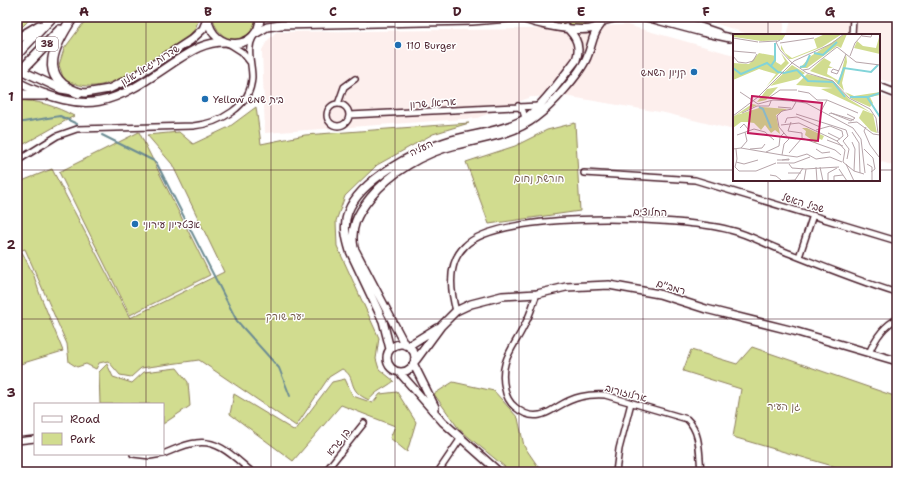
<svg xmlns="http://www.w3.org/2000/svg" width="914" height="489" font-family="'Shantell Sans','Playpen Sans Hebrew',sans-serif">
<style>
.built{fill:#fdefed}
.green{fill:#d1dc8f;stroke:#8e7e5d}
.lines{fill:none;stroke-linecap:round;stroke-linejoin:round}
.stream{stroke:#6c8c93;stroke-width:2}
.street-casing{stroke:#4a1f2b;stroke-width:8}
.secondary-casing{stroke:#4a1f2b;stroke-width:10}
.highway-casing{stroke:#4a1f2b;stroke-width:12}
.street{stroke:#fff;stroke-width:5}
.secondary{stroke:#fff;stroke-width:7}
.highway{stroke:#fff;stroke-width:9}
.grid{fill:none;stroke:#4a1f2b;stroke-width:1;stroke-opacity:0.55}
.poi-dot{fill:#1f6fb2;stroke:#fff;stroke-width:1.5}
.labels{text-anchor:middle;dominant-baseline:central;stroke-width:3;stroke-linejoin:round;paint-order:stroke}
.shield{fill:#fff;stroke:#80626b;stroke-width:1}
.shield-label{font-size:9px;font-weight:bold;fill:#4a1f2b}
.poi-label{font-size:10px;fill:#4a1f2b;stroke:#fff;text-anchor:start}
.street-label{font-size:10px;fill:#4a1f2b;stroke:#fff}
.park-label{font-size:10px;fill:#725849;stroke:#fff}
.inset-river{fill:none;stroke:#82d4d9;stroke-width:2}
.inset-road{fill:none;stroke:#b7a5aa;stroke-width:1}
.view{fill:#c2185b;fill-opacity:0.15;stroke:#c2185b;stroke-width:2}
.inset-edge{fill:none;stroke:#4a1f2b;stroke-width:2}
.neatline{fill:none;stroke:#4a1f2b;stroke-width:1.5}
.grid-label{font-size:13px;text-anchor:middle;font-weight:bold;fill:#4a1f2b}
</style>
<rect width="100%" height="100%" fill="#fff"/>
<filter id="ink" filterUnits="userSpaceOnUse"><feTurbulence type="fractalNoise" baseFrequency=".025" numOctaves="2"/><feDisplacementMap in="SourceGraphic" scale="8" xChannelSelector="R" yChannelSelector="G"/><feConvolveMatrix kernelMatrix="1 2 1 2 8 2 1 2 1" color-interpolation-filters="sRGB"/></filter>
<g filter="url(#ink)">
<!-- built -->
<path class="built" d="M696,17H784V30L781,35H751Z
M792,17H897V85L879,79V35H787Z
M627,25L734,55V130L665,113L565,96L531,97L477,118L265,133L262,50L267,41L276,32L533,29Z
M879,95L897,100V167L879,161Z"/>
<!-- green -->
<path class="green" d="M17,17H32L17,32Z
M88,17H200L195,29L188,36C163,52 125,83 95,86C84,87 74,84 64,80L59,65L64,49Z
M213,17H256V18C252,47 217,46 213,17Z
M532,17H599C596,34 544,20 532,17Z
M17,101C36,99 57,107 74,116L17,148Z
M256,107L261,144L305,135L469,123L433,134L377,165L345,196L336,221L337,246L379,338L376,359L379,369L394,381C384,389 377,390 369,400C345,390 358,377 342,369L329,377L296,426L199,360L141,368L131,377L120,375L108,361L99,363L96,369L86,364L77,367L69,362L67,344L25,249L17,252V183L52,169L130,318L224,272L172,164L147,135L179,132L193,144L229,127Z
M575,123L580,211L489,224L466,162L515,146L547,130Z
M139,132L210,275L130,315L59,172Z
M22,252L34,276L39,292L63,351L17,365V256Z
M752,347L897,397L896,472H843V469L733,437L741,389L683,371L691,350L737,364Z
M107,364L113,377L132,383L144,372L177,368L188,382L190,406L163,424V404H100L99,372Z
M345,379L353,396L373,403L380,394L397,392L416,422L407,452L390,438L395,426L341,405L293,461L230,414L234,394L295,431L332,382Z
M453,382L494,391L518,418L524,446L537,465L545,472H511L459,429L434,394Z"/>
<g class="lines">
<!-- stream -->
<path class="stream" d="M17,123L60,116L77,124
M102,135L156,162L237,321L279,368L290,396"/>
<defs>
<path id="street" d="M852,35L853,17
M231,45L242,52L250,62
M338,104L344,87L355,79
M327 115a11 11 0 1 1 22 0a11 11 0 1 1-22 0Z
M518,106L523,111L525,118
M349,115L538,106
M17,161L57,136L77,129L193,126C220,123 251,107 252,77C252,63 246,50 253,37
M584,173L695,180L897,241
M799,257L813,215
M537,294C533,303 531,313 526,322C515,347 498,360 505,389C506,396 509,402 515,407C522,413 531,417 540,415C547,414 552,410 559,406C574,397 587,394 605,395L687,419C701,432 699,454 701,472
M456,311C450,289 447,263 465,246C501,209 680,217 730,230C748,234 765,244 781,250C819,265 858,281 897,293
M869,353C875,339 883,326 897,319
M17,441L35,439
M133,454L150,456L162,454
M163,454C174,450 184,444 196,443C219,439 236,459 252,472
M325,472L364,423
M438,472L461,438
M616,472L619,449L631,403"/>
<path id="secondary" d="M520,17C534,24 580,33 594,28C600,26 603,22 605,17
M646,17L702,32L730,38
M671,17L718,33
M208,19C212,53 260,51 260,17
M603,21L618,17
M255,34L267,27L281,25L472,21L520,17
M18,69L61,89L85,93L109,89L139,74L191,40L203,29L208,17
M17,82C90,117 111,105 174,62C191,51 204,42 225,42
M879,87L897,94
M387 358a14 14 0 1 1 28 0a14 14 0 1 1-28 0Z
M405,345L354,248C350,228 357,214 370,198C391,172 423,153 456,145C484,138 513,135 536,117C551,106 580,74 587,57C593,44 591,36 601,24
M408,346L437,328
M390,349L383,321L350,251C346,238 343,225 348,212C360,180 414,152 445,142C469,134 497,133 521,121C538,112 563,77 576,60C581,47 577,37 566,27
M416,360L441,326L456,311L471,304L502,296L537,294L566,287L609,285L659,294L706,309L794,331L897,361
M414,365L435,407
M400,373L443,422L499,472"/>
<path id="highway" d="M73,17C55,44 35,78 79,93
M17,39L39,26
M17,54L52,17
M17,75L60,30
M17,95H45"/>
</defs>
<!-- street casing -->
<use href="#street" class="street-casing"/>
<!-- secondary casing -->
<use href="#secondary" class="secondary-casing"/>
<!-- highway casing -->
<use href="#highway" class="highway-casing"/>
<!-- street -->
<use href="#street" class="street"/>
<!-- secondary -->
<use href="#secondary" class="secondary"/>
<!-- highway -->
<use href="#highway" class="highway"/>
</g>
</g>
<!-- grid -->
<path class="grid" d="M146,17V404M271,17V472M395,17V472M519,17V472M643,17V472M768,17V35M17,170H734M879,170H897M768,180V472M17,319H897M146,454V472"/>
<!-- markers -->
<g class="poi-dot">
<circle cx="398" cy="45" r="4"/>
<circle cx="694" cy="72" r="4"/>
<circle cx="205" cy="99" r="4"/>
<circle cx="135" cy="224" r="4"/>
</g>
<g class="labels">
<!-- shield labels -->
<rect class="shield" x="36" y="37" width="22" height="14" rx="3"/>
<g class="shield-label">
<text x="47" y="44">38</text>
</g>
<!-- poi labels -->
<g class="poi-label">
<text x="406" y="45">110 Burger</text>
<text x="686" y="72" text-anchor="end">קניון השמש</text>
<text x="213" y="99">Yellow בית שמש</text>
<text x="143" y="224">אצטדיון עירוני</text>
</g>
<!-- street labels -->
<g class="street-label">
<text transform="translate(150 65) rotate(-32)">שדרות יגאל אלון</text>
<text transform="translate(433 103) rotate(-4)">אריאל שרון</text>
<text transform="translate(421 148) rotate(-26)">העליה</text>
<text transform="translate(803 203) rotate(17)">שביל האשל</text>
<text transform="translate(650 212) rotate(2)">החלוצים</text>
<text transform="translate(671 287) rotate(17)">רמב"ם</text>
<text transform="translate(626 393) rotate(15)">ארלוזורוב</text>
<text transform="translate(338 442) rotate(-52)">בן גרא</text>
</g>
<!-- park labels -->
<g class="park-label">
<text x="539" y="178">חורשת נחום</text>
<text x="285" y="316">יער שורק</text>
<text x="784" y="406">גן העיר</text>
</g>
</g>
<!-- overview -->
<g transform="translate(733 34)">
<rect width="147" height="147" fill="#fff"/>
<path d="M0,0H53L49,6L28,7L1,3ZM92,0H109L89,13L59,25H56L48,15V11L52,19L59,24L84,14L81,5ZM112,0H114L108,14L104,12L74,34H67L78,22ZM147,0V20L121,14L124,7L130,12L143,14ZM26,19L43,22V28L48,31L52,27L48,19L56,29L33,53L43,40L26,35L0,46V29L16,30ZM113,20L114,28L109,49L111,57L100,45L77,37L91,24L98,28L96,32L100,34H95L94,40L106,47ZM59,31L72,39L65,45L37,52ZM74,40L99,46L116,65L139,79L88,55L100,54L63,51ZM45,53L33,66L24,68L34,55ZM112,58L121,62L147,58V61L137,63L140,69L137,73L119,65ZM19,70L24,71L4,81L29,73L54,75L43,81L47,100L42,96L38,99L32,91L28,96L21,89L14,88H8L0,94V83ZM130,76L140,80L144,99L138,97L126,84ZM69,94H74L91,102L89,106L85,104L83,109L72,101L73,97Z" fill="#d1dc8f"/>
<path class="inset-river" d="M81,19L90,21L104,8M38,32L42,26V9M67,33L72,32L77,21M0,34L8,40L34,29L45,38L51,39L64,36L75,47L100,48L112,63M105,50L111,34L138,38L145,31M117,63H135L147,59M134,63L147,83M26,73L30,75L38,94"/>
<path class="inset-road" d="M129,2L138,3L139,0M0,4L25,8M47,6L43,8L47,16L58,28M26,8L44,7M47,9L81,4M0,17L23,19M0,22L5,28L13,29L20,27L24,20M117,22L122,9L130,0M58,28L74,39L100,47L116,64L137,75L143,84L145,99M70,36L76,35L104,13L123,28L147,31M106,37L100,35L98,38L104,40L107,34L113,20M65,57L76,59L84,66M7,58L25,70L40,66L60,67M37,63L47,56H64M84,66H94L125,79M59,67L73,69L120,94L128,105L132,139M45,73L58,74M88,77L94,66M9,79L24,72H36L38,67M98,79L121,86M63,80L113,96L115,102L110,107M96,80L98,79L118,87L122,84L114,80M0,82L25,63L61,27L98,10L111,0M52,89L54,84L64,83L87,93M115,89L124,88L140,100L147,101M48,91L66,89L104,107L112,116L110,128M133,93L131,97L137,111L146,123M7,94L11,90L15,95M83,96L97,92L109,97L110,102L104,107M119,98L126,109L127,139M95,99L107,105M4,101L21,95L32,98L41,106M69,104L102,116L108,121M94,106L110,112M110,107L116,115L114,125M119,108L122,115L121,137M8,114L14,107L12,98M0,115L8,114L49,121L51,110L56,105L46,93L44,82L49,77L59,75L63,68M3,115L4,125L2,133L6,137H23L43,129M17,115L29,114L32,110M83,115L89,119L97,118M131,115L140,124M33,118L46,112L47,103L51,99M56,119L69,104V99L55,97L58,88M49,121L64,123L74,120L83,125L97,123L109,128M44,126H56V125L49,126M3,128L11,130L25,126M110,128L121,137L131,140M44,129H61L77,123M56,130L59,134L72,135L106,133M113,130L121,147M134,130L139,133V147M83,133L84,147M87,133L90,147M106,135L114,147M138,138L142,135L140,124M55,139H68M37,141L43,142L48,146M41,147L62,146L70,134M71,147L73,135M95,147V139L104,134M101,147V142L110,141"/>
<path class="view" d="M19,62L89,69L85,107L15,99Z"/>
<rect width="147" height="147" class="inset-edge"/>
</g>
<!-- margin -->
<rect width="914" height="489" fill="none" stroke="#fff" stroke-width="44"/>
<!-- legend -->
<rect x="34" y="403" width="130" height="52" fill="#ffffff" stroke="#b7a5aa"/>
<rect x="42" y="416" width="20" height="6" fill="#ffffff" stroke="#b7a5aa"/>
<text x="70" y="423" font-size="12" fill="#4a1f2b">Road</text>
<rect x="42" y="433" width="20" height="12" fill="#d1dc8f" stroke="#b7a5aa"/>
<text x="70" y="443" font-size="12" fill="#4a1f2b">Park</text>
<rect x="22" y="22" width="870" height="445" class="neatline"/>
<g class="grid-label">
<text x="84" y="16">A</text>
<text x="208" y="16">B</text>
<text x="333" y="16">C</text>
<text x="457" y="16">D</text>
<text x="581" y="16">E</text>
<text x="706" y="16">F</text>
<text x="830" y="16">G</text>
<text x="11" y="101">1</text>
<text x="11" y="249">2</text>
<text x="11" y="397">3</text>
</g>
</svg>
